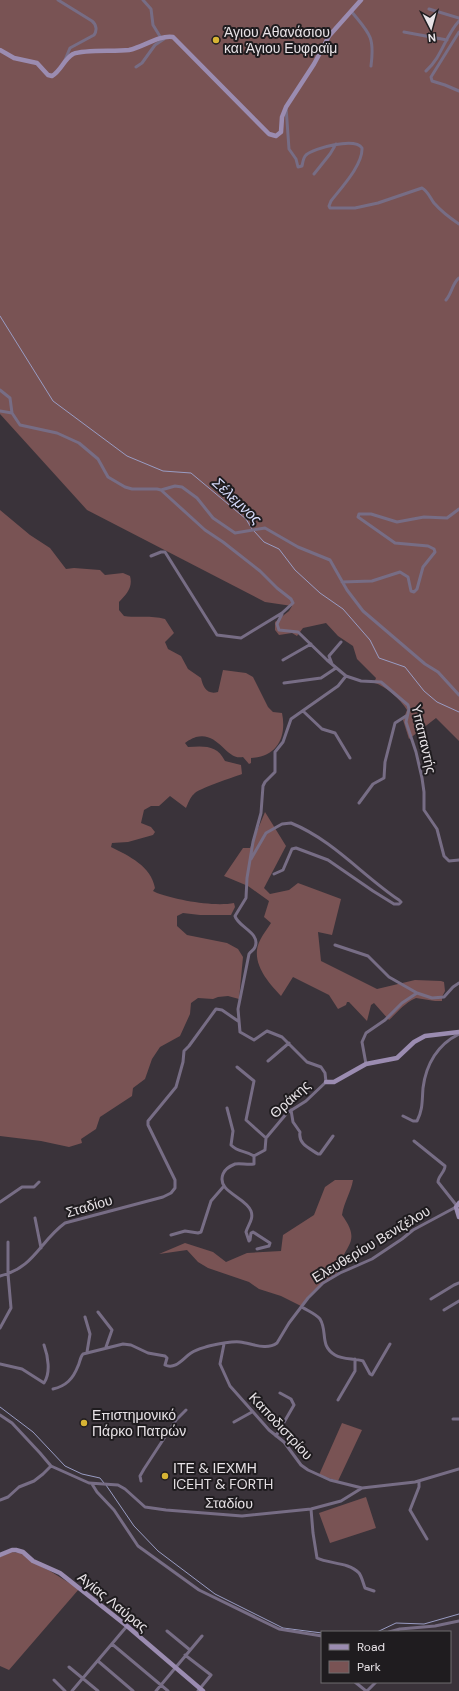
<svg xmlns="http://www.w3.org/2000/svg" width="459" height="1691" font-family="'DM Sans',sans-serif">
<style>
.green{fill:#795354}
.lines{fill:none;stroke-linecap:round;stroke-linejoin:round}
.stream{stroke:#999cc3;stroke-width:1}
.street{stroke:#776d85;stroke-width:3}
.secondary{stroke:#9b8cb1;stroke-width:4.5}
.poi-dot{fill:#d7b434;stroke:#1f1c1f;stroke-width:1.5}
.labels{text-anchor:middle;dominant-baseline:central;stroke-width:4;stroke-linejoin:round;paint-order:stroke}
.poi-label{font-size:14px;fill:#e8e3e7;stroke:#1f1c1f;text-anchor:start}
.street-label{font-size:14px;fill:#e8e3e7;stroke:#1f1c1f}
.water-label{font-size:15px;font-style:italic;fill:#d5dafb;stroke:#1f1c1f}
</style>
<rect width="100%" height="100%" fill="#3a333a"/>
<!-- green -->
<path class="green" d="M0,0H459V741L436,718L409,739L403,720L407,710C401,700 385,685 374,683L376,678L357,659L353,646L338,636L326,623L303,628L297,636L292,633L279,635L275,630V622L289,611L292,606L265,602L87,510L0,414Z
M0,510L30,535L50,548L66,569L74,568L100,570L105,575L123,573L130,576C133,587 127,594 119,602V610L124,616C139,618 150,615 165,619L174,633L165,642L168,649L181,656L188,669L201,678C203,687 207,695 218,692L223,670L246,673L253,677L268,707L273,712L282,713C287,737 277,757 251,758V763L249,764L243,757C226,761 219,731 196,737C191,739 189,740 185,743L188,747C205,746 217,745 225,761L241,765L242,774C234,777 197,789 194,794C190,797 188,804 186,808L170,796L159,806H151L144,810L141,823L151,827L155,832L153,835L128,842L112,843L111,847C129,856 151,866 155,888L153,891L157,893C176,900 214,907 234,903L235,907L231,915H200L183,913L177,916V926L187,935L227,943L238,949L243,957L239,999L228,996L218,997L213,999L198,998L191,1003L190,1014L180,1036L160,1047L152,1059L145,1079L133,1088L132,1096L100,1117L96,1129L81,1139L82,1143L69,1147L41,1141L0,1136Z
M265,812L286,846L264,888L270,894L289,890L298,883L341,899L332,935L318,932L321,961L377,989L415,980L441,981L444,982L445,991L442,997V1001H435L416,998C403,1004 399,1011 389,1020L374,1003L371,1005L367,1021L349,1002H347L346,1005L338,1009L329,995L293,977L281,996C270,984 255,968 257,950C258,940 266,931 271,923L264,917L269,901L248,886L224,876L243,848H250Z
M335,1180H353C351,1192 344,1202 342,1215C363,1244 343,1244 338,1272C323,1282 311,1291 301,1306L281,1296L259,1289L249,1282L208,1268L198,1262L187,1250L159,1254L185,1243L213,1252L226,1262L247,1253L281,1251L283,1235L314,1215L325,1187Z
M342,1423L362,1430L338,1481L319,1475Z
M366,1497L376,1528L330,1543L319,1513Z
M11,1552L21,1553L32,1562L50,1571L79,1589L9,1670L0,1666V1557Z"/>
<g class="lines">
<!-- stream -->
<path class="stream" d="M0,316L53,401L127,456L163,471L191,473L246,519L252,529
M254,531L264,542L279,549L295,570L320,593L343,609L370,640L379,658L405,667L424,691L437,702L459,712
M0,1407L33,1432L65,1466L82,1474L100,1478L104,1483
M106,1485L134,1526L158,1551L215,1594L283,1628L322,1633
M377,1632L396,1623L424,1624L459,1614"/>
<!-- street -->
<path class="street" d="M58,0L92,21C97,25 97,31 94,35L70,48L65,60
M143,0L151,9L153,25L161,38
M429,9L459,18
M351,11C369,33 375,36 371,66
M404,32L447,40
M459,32L431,77L432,81L445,85L459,91
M136,67L142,63L155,45L164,39
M426,71C442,57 445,36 459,21
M286,107L289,149L296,159L298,167L302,166C303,162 303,158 306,155C314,148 355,137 362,148C363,165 341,188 331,201L329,206L330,208H355L378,203L422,188C428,191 430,198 434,203C441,211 450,218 459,224
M314,174L330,154L336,144
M446,300C452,293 452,284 459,278
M0,390L10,398L12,413L20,425L57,433L79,443L98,459L108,477L125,487L132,489H157L161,490L205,530L223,542L260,571L277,588L291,599L293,603L282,613L241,638L217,635L165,552H161L151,556
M0,411L12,413
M161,490L175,486L182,487L197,498L213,518L235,533L265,528L298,547L330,560L347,590L363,611L425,664L438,672L459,695
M342,582L372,581L400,572L408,577L411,591L414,592L417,589L423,567L435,552L434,549L428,546L395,543L358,517L359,514H371L397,522L424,517L447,518L459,509
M282,614L277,624L279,630L298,632L327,660L346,676L361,681L381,682L408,705L409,709L406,722L416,752L422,778L424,792V810L437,829L444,856L449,861L459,860
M283,660L311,644
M332,664L329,656L341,642
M284,683L321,678L336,668
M303,711L322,729L335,733L350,758
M359,803L373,784L384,778L385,762L395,723L406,716
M251,859L266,833L282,824L291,823C333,840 363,876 399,900L401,902L399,904H394L373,891L328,860L296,848L292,849L283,870L274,874
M335,945L368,956L389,977L417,993
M268,1061L289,1043
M366,1064L362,1042L366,1033L385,1020L402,1003L417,993L432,998L444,997L453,987L459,983
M237,1067L254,1081L246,1120L266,1138L287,1113L306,1101L326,1082L325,1073L321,1067L307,1062L282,1037L267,1031L254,1040L240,1032L238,1009L249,954C251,951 254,950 255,947C261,933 238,927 235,916L246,898L247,878L253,842L261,813L263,786L265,782L275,772V752L283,742L291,719L338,686L346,676
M227,1108L233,1131L231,1145C239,1153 245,1150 254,1156
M291,1110L293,1122L300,1132C298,1144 309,1148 318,1154H320L333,1136
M403,1116L413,1121H417C423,1110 422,1100 423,1088C426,1064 438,1044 459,1034
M414,1141L445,1166C445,1172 438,1176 438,1182L457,1206
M0,1202L22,1187H34L39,1182
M35,1218L41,1248
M171,1235L185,1231L198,1233L201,1232L211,1201L224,1186
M257,1249L269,1246L270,1243L253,1232L251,1233L250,1240L249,1241L246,1232C248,1225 254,1219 251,1211C246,1197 216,1192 223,1174C225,1169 230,1166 235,1164C241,1163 247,1165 254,1164V1156L265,1150L266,1138
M0,1276C34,1268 40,1241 65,1223L163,1197L171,1193L175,1188V1180L148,1125V1121L176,1087L183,1062L184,1051L189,1046L216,1009L222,1010L238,1021
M431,1299L454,1285L459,1283
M302,1307C308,1311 316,1314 320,1319C328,1332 319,1345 335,1355C343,1360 354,1358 363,1361L370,1374L372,1375L390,1344
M444,1310L459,1301
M98,1312L112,1330L106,1347
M85,1317L90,1334L87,1352
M0,1328L11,1308L8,1274V1242
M224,1344L220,1364L230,1386L269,1430L284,1442L301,1465L308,1470L330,1480L362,1488
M0,1364L22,1369L44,1383C51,1373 48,1356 44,1345
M53,1389C66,1386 73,1379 78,1366C80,1362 80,1357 83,1354L123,1344L131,1345L148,1353L165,1356L167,1358L165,1365C176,1370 183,1358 191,1353C197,1349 203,1348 209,1346C218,1344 231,1341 240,1342C251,1343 266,1351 277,1343L289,1323L308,1298L323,1283L340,1273L372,1259L402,1239L413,1230L456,1207
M338,1400L355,1371V1359
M0,1415L12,1423L40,1453L51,1466L89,1483L118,1485L125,1489L145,1507L166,1510L242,1516L311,1509L341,1501L362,1488L415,1482L459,1469
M453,1419H459
M234,1422L252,1412
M276,1436L294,1405L291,1399L280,1393
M141,1481L140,1476L144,1469L176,1420L186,1410
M419,1481V1487L410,1510L427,1539
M92,1484L97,1492L114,1510L138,1546L199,1590L279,1629L322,1636
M0,1500L8,1497L19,1487L34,1481L43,1474L51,1466
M311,1509L313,1533L317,1558C329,1564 349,1562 359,1573C362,1577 363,1583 365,1588L374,1591
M167,1631L190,1650
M389,1632L400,1629L435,1626L459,1621
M112,1644L168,1691
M185,1655L211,1675L198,1691
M98,1661L133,1691
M69,1667L98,1691
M54,1680L65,1691
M355,1682L366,1691
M72,1691L127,1626
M156,1691L202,1636
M367,1691L376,1682"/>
<!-- secondary -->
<path class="secondary" d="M0,50L14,58L37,63L48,75L52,76C61,71 64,59 73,54C86,49 114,52 129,50C144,47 158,35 173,37L269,134L276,136L281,132L282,117L286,107L314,64L329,36L361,0
M326,1082H334L366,1064L397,1058L414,1042L425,1036L459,1032
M459,1203L456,1207L459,1217
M0,1555L12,1550H16L23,1552L33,1561L60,1573L127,1626L203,1691"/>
</g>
<!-- markers -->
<g class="poi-dot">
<circle cx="216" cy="40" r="4"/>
<circle cx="84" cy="1423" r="4"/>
<circle cx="165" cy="1476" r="4"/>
</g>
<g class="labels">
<!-- poi labels -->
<g class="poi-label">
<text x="224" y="32">Άγιου Αθανάσιου<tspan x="224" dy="16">και Άγιου Ευφραϊμ</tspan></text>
<text x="92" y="1415">Επιστημονικό<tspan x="92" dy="16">Πάρκο Πατρών</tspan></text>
<text x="173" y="1468">ΙΤΕ &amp; ΙΕΧΜΗ<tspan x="173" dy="16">ICEHT &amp; FORTH</tspan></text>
</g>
<!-- street labels -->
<g class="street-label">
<text transform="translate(424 739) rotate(77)">Υπαπαντής</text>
<text transform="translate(290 1099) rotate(-42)">Θράκης</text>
<text transform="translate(89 1206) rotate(-16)">Σταδίου</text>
<text transform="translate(371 1244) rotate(-31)">Ελευθερίου Βενιζέλου</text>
<text transform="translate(281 1426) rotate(47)">Καποδιστρίου</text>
<text transform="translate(229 1503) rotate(1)">Σταδίου</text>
<text transform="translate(113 1602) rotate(39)">Αγίας Λαύρας</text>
</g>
<!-- water labels -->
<g class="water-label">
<text transform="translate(237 501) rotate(43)">Σέλεμνος</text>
</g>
</g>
<!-- legend -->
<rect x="321" y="1631" width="130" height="52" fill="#1f1c1f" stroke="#6f6c6f"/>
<rect x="329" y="1644" width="20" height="6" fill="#9b8cb1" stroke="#6f6c6f"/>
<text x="357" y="1651" font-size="12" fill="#e8e3e7">Road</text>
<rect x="329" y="1661" width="20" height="12" fill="#795354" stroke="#6f6c6f"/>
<text x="357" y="1671" font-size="12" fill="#e8e3e7">Park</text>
<!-- north arrow -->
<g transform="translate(431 28) rotate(174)" stroke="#1f1c1f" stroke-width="3" paint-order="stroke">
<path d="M0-3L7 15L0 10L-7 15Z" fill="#e8e3e7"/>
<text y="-6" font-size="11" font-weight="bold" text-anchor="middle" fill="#e8e3e7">N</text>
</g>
</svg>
